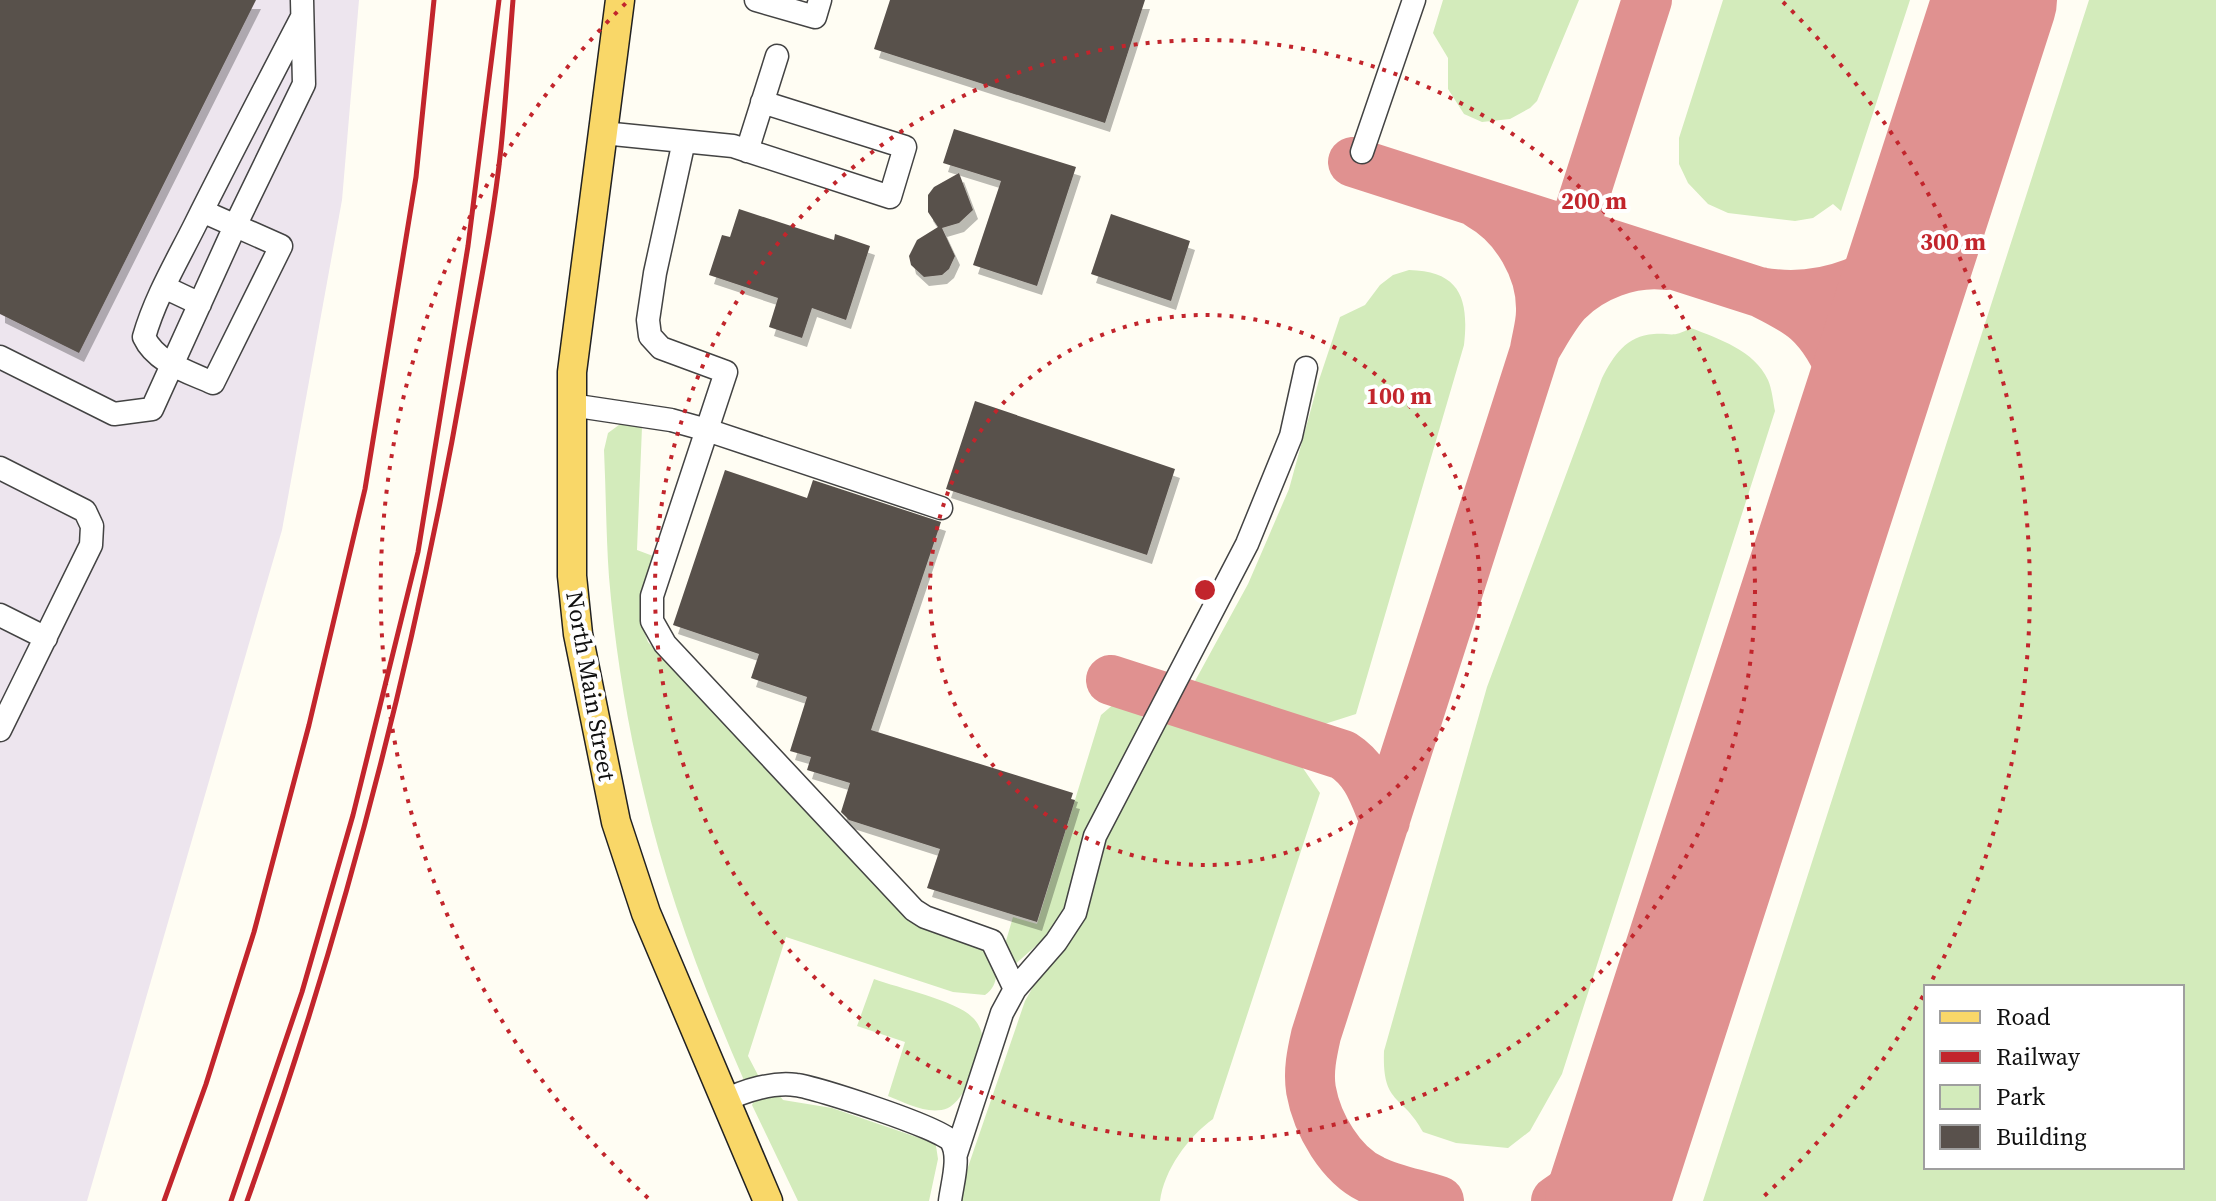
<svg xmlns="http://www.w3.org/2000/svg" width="2216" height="1201" font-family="'Source Serif 4',serif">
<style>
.industrial{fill:#ede5ee}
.green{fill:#d3ebbb;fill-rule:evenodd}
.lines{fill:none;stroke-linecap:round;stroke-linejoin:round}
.taxiway{stroke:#e09190;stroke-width:50}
.runway{stroke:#e09190;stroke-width:124}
.building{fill:#59514c;filter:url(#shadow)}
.minor-casing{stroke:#434343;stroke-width:25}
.major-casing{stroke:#212121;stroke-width:31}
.minor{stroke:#fff;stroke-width:22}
.major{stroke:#f9d768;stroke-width:28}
.rail{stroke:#c2252c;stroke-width:5}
.ring{fill:none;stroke:#c2252c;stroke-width:4;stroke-dasharray:4 8}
.labels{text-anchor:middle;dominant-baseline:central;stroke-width:8;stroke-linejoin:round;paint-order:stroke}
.street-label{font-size:24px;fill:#101010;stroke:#fff}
.centre{fill:#c2252c;stroke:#fff;stroke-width:4}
.ring-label{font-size:24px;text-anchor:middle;font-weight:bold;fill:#c2252c;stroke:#fff;stroke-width:8;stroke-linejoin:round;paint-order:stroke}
</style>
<defs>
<filter id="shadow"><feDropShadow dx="5" dy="9" stdDeviation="0" flood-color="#0004"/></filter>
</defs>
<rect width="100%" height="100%" fill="#fffdf3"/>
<!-- industrial -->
<path class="industrial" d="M0,0H359L342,200L282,530L87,1201H0Z"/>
<!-- green -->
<path class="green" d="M1443,0H1579L1537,101L1530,108L1510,119L1482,122L1464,114L1448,89V58L1433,33Z
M1723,0H1910L1841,211L1833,204L1813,218L1795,221L1728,213L1708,204L1688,183L1679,164V138Z
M2089,0H2216V1201H1703ZM1926,987H2182V1167H1926Z
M1409,270C1461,271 1469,300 1464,345L1356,714L1309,729L1189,692L1248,584L1289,489L1319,380L1340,317L1365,305L1380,285L1393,275Z
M1691,328C1719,339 1754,350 1768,380C1772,389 1773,401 1775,411L1562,1074L1530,1131L1508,1148L1456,1143L1423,1132C1402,1093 1382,1106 1384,1051L1487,687L1602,378C1614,355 1626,336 1654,334C1673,333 1672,338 1691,328Z
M623,422L642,427L637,550L653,556C643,585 636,613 648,642L916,925L981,947C997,958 1003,983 985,995L953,992L786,937L748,1056L760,1079L746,1085C705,991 667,893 644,793C627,723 615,649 609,577C606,535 606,492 604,450L608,433Z
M1128,701L1140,707L1143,723L1086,831L1062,915L1048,935L1012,967L1003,951L1013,917L1037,924L1101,715L1115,703Z
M1168,713L1294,755L1320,793L1213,1119C1188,1137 1164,1170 1160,1201H960L968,1167L1025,1001L1033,987L1071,941L1081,925L1102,840Z
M874,979C898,988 955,1000 972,1017C978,1022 982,1031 983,1039C984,1056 964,1101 948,1108C929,1116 906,1103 888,1096L905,1042L857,1026Z
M776,1091L783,1100L832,1108L931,1142L936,1146L938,1159L929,1201H798L752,1105L756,1097Z"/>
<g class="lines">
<!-- taxiway -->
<path class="taxiway" d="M1353,162L1759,292C1820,303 1893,281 1924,222C1930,212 1932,198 1935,187
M1480,205C1516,225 1542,270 1541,311C1541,324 1537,337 1535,349C1545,333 1554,315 1567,301C1592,276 1631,261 1666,265
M1760,292C1776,300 1793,308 1807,320C1837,347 1862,410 1852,450C1850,457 1845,465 1842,473
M1111,680L1343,755C1368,771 1374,795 1385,821
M1439,1201C1418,1194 1393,1190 1373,1180C1341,1166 1317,1124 1311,1090C1308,1071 1312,1053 1316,1035L1647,0
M1556,1201C1599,1174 1621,1125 1646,1082"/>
<!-- runway -->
<path class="runway" d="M1607,1201L1995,0"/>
</g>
<!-- building -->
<path class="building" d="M0,0H256L79,353L0,314Z
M890,0H1145L1105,123L874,49Z
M954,129L1076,167L1037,286L973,265L1001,181L943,163Z
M959,173L973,210L959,223L942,228L955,256L949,269L942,275L924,277L911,265L909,256L917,240L938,227L928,212V195L934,187Z
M739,209L834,240L835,234L870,246L846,320L812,308L802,338L769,327L778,298L709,275L722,235L730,237Z
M1111,214L1190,241L1171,301L1091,274Z
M975,401L1175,469L1147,555L946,489Z
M725,470L807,498L813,480L941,522L871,730L1073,793L1071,799L1075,800L1037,922L927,888L940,849L849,820L841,812L850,783L807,770L811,757L790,751L807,697L751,678L759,654L673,625Z"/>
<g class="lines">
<defs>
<path id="minor" d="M756,0L815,17L820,0
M603,133L733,146L890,197L905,147L762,102
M684,141L655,273L648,320L650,336L661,348L726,372L652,596V621L665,644L914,910L925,917L992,941L1015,989
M747,151L777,56
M1362,152L1414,0
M202,211L281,246L213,383C189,372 156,363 144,337C155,298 177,261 195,225C230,155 266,86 302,17
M164,287L200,304
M0,357L114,414L152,409L236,224L304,84L302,0
M571,405L671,420L707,430L941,508
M0,468L85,511L92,526L91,545L0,730
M0,615L46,638
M725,1101C744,1090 774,1082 796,1085C815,1087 944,1129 951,1141C961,1156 952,1184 950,1201
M956,1154L1002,1013L1015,989L1056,942L1075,913L1095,836L1247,544L1291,436L1306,368"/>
<path id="major" d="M620,0L572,372V576L578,634L616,822L646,913L768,1201"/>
</defs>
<!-- minor casing -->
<use href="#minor" class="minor-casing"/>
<!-- major casing -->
<use href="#major" class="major-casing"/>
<!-- minor -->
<use href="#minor" class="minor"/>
<!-- major -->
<use href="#major" class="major"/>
<!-- rail -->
<path class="rail" d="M164,1201L206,1084L254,932L309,725L365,489L416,177L434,0
M231,1201L302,992L353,815L418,552L468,246L499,0
M247,1201C343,933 415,655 464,375C477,300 493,224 501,148C506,99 509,49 513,0"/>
</g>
<!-- distance rings -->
<g class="ring">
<circle cx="1205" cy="590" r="275"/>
<circle cx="1205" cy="590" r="550"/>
<path d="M1923 996A825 825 0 0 1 1762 1198M648 1198A825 825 0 0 1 627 2M1783 2A825 825 0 0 1 1930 984"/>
</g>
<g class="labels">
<!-- street labels -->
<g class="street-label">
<text transform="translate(591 686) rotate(80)">North Main Street</text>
</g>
</g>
<circle cx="1205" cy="590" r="12" class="centre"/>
<g class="ring-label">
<text x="1594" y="209">200 m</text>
<text x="1953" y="250">300 m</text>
<text x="1399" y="404">100 m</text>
</g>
<!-- legend -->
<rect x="1924" y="985" width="260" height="184" fill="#ffffff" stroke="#9f9f9f" stroke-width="2"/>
<rect x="1940" y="1011" width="40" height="12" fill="#f9d768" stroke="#9f9f9f" stroke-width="2"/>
<text x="1996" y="1025" font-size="24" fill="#101010">Road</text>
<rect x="1940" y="1051" width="40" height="12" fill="#c2252c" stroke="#9f9f9f" stroke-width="2"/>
<text x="1996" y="1065" font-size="24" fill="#101010">Railway</text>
<rect x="1940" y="1085" width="40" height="24" fill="#d3ebbb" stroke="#9f9f9f" stroke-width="2"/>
<text x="1996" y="1105" font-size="24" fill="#101010">Park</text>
<rect x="1940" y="1125" width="40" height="24" fill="#59514c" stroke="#9f9f9f" stroke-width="2"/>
<text x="1996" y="1145" font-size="24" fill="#101010">Building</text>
</svg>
